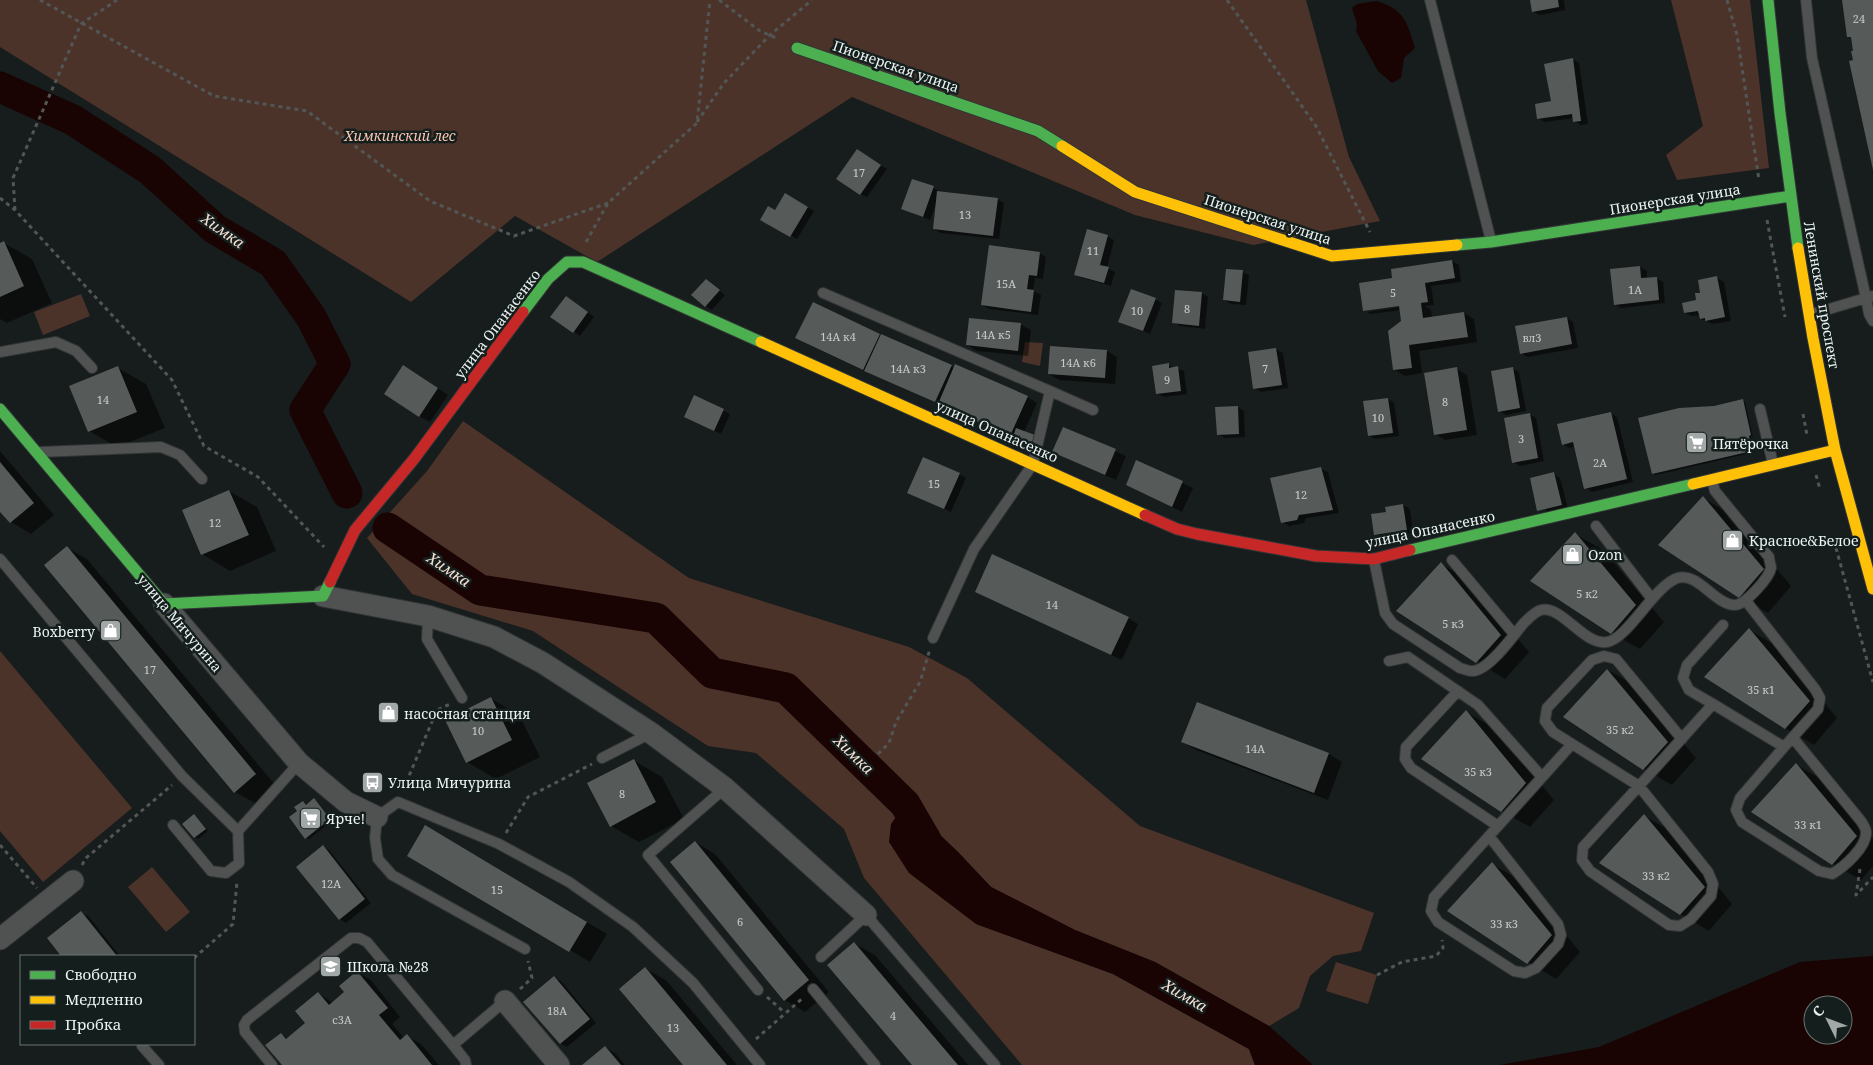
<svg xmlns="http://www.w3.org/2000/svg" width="1873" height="1065" font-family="'Noto Serif',serif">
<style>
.green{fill:#4c332a}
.water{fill:#190303;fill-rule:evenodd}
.shadow{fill:#0007}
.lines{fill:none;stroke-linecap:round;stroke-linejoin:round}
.river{stroke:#190303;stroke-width:31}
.building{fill:#565b5a}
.lane-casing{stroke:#313535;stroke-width:12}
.street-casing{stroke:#313535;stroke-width:23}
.fast-casing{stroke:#313535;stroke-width:13}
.slow-casing{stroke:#313535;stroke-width:13}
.jam-casing{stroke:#313535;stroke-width:13}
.path{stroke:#525655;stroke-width:3;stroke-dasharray:4 4;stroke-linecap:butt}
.lane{stroke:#505252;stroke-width:10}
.street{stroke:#505252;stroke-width:21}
.fast{stroke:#4caf50;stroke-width:11}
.slow{stroke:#ffc107;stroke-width:11}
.jam{stroke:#c62828;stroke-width:11}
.labels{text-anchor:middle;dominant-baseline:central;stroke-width:5;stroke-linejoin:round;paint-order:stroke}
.number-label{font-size:11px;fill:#c6cdcc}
.street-label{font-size:14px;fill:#ecf3f2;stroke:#141f1d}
.park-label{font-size:14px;font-style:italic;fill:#f9c3af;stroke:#141f1d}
.poi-label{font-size:14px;fill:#ecf3f2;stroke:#141f1d;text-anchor:start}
.water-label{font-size:15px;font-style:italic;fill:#f9ded3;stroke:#141f1d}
</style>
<rect width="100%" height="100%" fill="#171c1c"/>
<!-- green -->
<path class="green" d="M0,0H1306L1349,157L1380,221L1253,245L1135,215L852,97L597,262L515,216L411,302L0,47Z
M1671,0H1750L1769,168L1677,180L1666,155L1703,126Z
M81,294L90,316L43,335L34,312Z
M1025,342L1043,343L1040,366L1022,362Z
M463,421L689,578L909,647L967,678L1140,826L1374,913L1361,951L1333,956L1310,976L1299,1008L1269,1026L1155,962L1075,930L991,887L958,852L917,813L905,804L976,924L1113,974L1249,1049L1255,1065H1022L864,878L844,829L756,753L708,746L533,631L412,594L367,538L427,471Z
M0,651L132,808L43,882L0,831Z
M152,867L190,912L166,932L128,887Z
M1336,962L1377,975L1368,1004L1326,991Z"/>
<!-- water -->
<path class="water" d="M1376,1C1404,9 1407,22 1415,48L1404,58L1401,78L1392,83L1378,71L1356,31L1357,24L1352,8L1357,4Z
M905,804L917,813L958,852L991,887L1075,930L1155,962L1269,1026L1313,1065H1255L1249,1049L1113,974L976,924L909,873L889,842L891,824Z
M1873,956V1065H1500L1599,1047L1800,962ZM1813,1005H1843V1035H1813Z"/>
<!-- shadow -->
<path class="shadow" d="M1531,0H1564L1565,10L1540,15L1534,12Z
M1573,59L1579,63L1588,124L1581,125L1574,121V118L1545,122L1538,118L1552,101Z
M864,155L887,169L867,197L860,194Z
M933,188L940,191L997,199L1004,203L999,239L941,233L934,229L937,201L930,220L903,209Z
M785,195L814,211L797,239L762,219L775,212Z
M1088,231L1108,237L1114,240L1107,268L1115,272L1111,286L1082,278L1076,274Z
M4,243L32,259L52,303L7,323L0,319V244Z
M1039,253L1046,257L1043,279L1035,278L1033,291L1041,295L1038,315L989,309L982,305Z
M1452,261L1459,265L1461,282L1431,286L1434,305L1425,306L1431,310L1432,318L1464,313L1474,319L1477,342L1419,351L1422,373L1405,376L1395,370L1402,321L1401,310L1371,314L1367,312L1400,307L1394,279Z
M1640,267L1647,271V279L1656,278L1663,282L1665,303L1621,308L1615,304Z
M1242,272L1249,275L1246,305L1231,304L1224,300Z
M1717,278L1724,282L1731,321L1713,324L1701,319L1700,315L1692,316L1685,313L1698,301L1701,294Z
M706,280L725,295L712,310L706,306Z
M1202,293L1208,297L1205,329L1180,326L1173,322Z
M1155,299L1162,303L1150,334L1120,321Z
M573,301L594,317L580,336L552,317Z
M813,304L955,368L1027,397L1037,403L1024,432L1035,436L1033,450L1012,441L1017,437L948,407V409L941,405V404L875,374V376L807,344Z
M1567,318L1573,322L1578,348L1527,357L1521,353Z
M1020,324L1031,330L1028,356L977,351L967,345Z
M1051,347L1107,351L1117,357L1115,384L1059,380L1049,374Z
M1276,349L1283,353L1288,388L1261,392L1254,388Z
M1168,365L1184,371L1187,394L1164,397L1157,393Z
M118,368L146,384L165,428L117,447L89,431Z
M1512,368L1519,372L1526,411L1506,415L1499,411Z
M1457,369L1467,375L1477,435L1445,440L1435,434Z
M414,372L448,395L430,422L419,416Z
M695,396L730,414L721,434L692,420Z
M1388,399L1394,403L1399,436L1375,439L1369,436Z
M1742,400L1745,402L1753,437H1751L1755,452L1656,475L1653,474L1714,407Z
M1238,407L1244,411L1245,437L1225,438L1218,434Z
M1610,413L1617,417L1633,482L1592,492L1586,488L1576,446L1569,448L1563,444Z
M1529,414L1536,418L1544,461L1520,466L1513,462Z
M1063,428L1126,456L1116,480L1053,452Z
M0,451L54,515L31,534L11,522L0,510Z
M1137,462L1193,488L1182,512L1138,490Z
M1321,469L1328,472L1339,513L1306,518L1304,523L1289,526L1282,522Z
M959,474L966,478L951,512L916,496Z
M1554,474L1560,478L1568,509L1545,514Z
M229,491L257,507L276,551L230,571L202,554Z
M1703,498L1731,514L1791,586L1768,613L1739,596Z
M1403,505L1410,509L1413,533L1382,538L1375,534Z
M1575,534L1603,550L1664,622L1640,649L1611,633Z
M67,548L87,559L276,786L255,803L235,792Z
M1441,564L1469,580L1529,652L1505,679L1397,611Z
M987,597L1128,618L1138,624L1122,660Z
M1749,630L1777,646L1837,718L1814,745L1785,728Z
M1608,670L1636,686L1696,758L1672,785L1644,769Z
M490,698L519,715L540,757L496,779L467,762Z
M1197,704L1329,754L1342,762L1328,800L1196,750L1183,742Z
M1466,712L1494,728L1554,800L1530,827L1502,811Z
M633,760L662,777L684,819L639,842L611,826Z
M1796,765L1825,781L1873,839V866L1861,880L1833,864Z
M314,800L332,821L309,839L306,838L299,811L303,802L307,805Z
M194,815L208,831L198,839L195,837Z
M1644,816L1673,832L1732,904L1709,931L1680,914Z
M425,827L607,934L590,962L409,855Z
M695,842L715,854L829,992L805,1012L785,1000Z
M323,846L329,850L371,903L346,923L339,919Z
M1492,864L1520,880L1580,952L1556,979L1528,962Z
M81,913L88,916L120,956H63L49,939Z
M855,944L875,955L968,1065H913Z
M645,969L666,980L737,1065H684Z
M357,972L371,980L400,1017L392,1024L404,1038L407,1036L421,1044L439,1065H283L281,1034L288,1039L307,1024L318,993L333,1003L346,993Z
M554,978L561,981L596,1023L567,1047L560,1043Z
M605,1047L615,1053L625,1065H584Z"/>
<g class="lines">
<!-- river -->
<path class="river" d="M0,87L73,120L150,170L215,229L273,263L311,317L335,364L305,410L347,493
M388,528L480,590L656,618L712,673L786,688L905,804L926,840"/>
</g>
<!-- building -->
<path class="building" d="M1530,0H1558L1559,7L1532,12Z
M1842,0H1873V170L1849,61L1853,60L1851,51H1853L1851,37H1847Z
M1573,58L1581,121L1573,122L1572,114L1537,119L1535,104L1551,101L1544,64Z
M857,149L881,165L860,195L836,179Z
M912,179L934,186L923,217L901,209Z
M937,191L998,198L993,236L933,229Z
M785,193L808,207L790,237L760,220L768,206L775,210Z
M1087,229L1108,235L1100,265L1109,267L1104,283L1074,275Z
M4,241L24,286L0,297V243Z
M989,245L1040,252L1037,276L1029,275L1027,289L1034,290L1031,312L981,305Z
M1452,260L1455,278L1425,283L1428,302L1421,303L1423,318L1464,312L1468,337L1409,345L1412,368L1393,370L1388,331L1401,321L1399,306L1363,311L1359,283L1392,278L1391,269Z
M1640,266L1641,278L1657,277L1659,300L1614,305L1610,269Z
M1226,269L1243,270L1240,302L1223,300Z
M1717,276L1725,317L1705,321V318L1700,319L1698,311L1684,313L1682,303L1696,300L1695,293H1700L1698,280Z
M706,279L720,290L705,307L691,295Z
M1131,289L1156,298L1143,331L1118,322Z
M1175,290L1202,292L1199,326L1172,323Z
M566,296L588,312L573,333L550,317Z
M813,302L880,334L863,370L795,338Z
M1567,317L1572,344L1520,354L1515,326Z
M969,318L1021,323L1018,351L966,345Z
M881,334L952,365L935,402L864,371Z
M1050,346L1107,350L1105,378L1048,374Z
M1276,348L1282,385L1253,389L1248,352Z
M1169,363V368L1178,366L1181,391L1156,394L1152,366Z
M955,364L1028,396L1010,436L938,404Z
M403,365L438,388L419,417L384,394Z
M118,366L137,412L88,432L69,386Z
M1457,367L1467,430L1434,435L1424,373Z
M1513,367L1520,408L1498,412L1491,371Z
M694,395L724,409L714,431L684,417Z
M1388,398L1393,433L1368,436L1363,401Z
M1743,399L1751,435L1749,436L1752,451L1652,474L1638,418L1679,408L1714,406Z
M1238,406L1239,434L1217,435L1215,407Z
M1611,412L1627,479L1584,489L1573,442L1562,445L1557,424Z
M1530,413L1538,458L1512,463L1504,418Z
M1063,427L1116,449L1105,475L1052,452Z
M1016,428L1035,435L1030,449L1011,442Z
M923,457L960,473L944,509L907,493Z
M1136,460L1183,481L1172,507L1126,485Z
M0,462L34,503L10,523L0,512Z
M1321,467L1333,510L1299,515L1297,520L1281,523L1270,478Z
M1554,472L1562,505L1537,511L1530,478Z
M229,490L249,535L201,555L182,510Z
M1703,496L1764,569L1739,598L1658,545Z
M1403,504L1407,530L1374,535L1371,514L1386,512L1385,507Z
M1575,532L1636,605L1611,634L1530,581Z
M67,546L256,774L234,793L44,565Z
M992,554L1129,617L1111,655L975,592Z
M1441,562L1501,635L1476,663L1396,611Z
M1749,628L1810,701L1785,729L1704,677Z
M1607,669L1668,742L1643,770L1563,717Z
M491,697L512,740L466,763L445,720Z
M1197,702L1329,753L1314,793L1181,742Z
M1466,710L1526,783L1501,812L1421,759Z
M634,759L656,802L610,827L587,783Z
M1796,763L1857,836L1832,865L1751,812Z
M314,798L330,819L305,839L289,817L297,811L294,807L303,801L306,805Z
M194,814L206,829L194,838L182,824Z
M1644,814L1705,887L1680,915L1599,863Z
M425,825L587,922L569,952L407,856Z
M695,841L809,980L784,1001L670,862Z
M323,845L365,899L339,920L296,867Z
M1492,862L1552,935L1527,964L1447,911Z
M81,911L117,956H61L47,938Z
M854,942L958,1065H912L827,965Z
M645,967L727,1065H683L619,989Z
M357,971L388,1008L379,1015L400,1040L407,1034L432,1065H282L265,1045L281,1033L286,1039L305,1023L295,1011L318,992L329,1005L344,992L339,986Z
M554,976L590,1019L560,1044L523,1002Z
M605,1046L621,1065H582Z"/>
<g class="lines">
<defs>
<path id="lane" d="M1430,0L1491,241
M1806,0L1812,58L1866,298L1873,296
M823,293L1050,391L1033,464L974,549L933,638
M1809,315L1866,298L1869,314L1873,321
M0,352L56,342L76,351L92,368
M1050,391L1093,410
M1760,409L1773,464
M40,452L161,447L180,455L202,479
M1596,526L1652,599
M0,559L182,776L238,831L239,863L226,873L211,871L173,825
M1374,560L1385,613L1393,624L1460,668C1464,669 1468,671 1471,671C1487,673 1513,636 1523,624C1528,619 1534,612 1541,610C1562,605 1584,646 1607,642C1627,639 1652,590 1675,579C1697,569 1714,605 1735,605C1745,605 1769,578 1771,568C1771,565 1769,561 1769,557L1715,491L1712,481
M1452,560L1514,634
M428,616L427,639L462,698
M1389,661L1408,657L1478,705L1542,777
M1458,691L1406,747L1405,759L1411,768L1498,826
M1713,704L1689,690L1683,678L1687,665L1723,625
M1682,739L1616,659L1604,656L1592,660L1547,708L1545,721L1553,732L1639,786L1713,704L1784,747L1818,709L1820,698L1815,689L1746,601
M1784,747L1740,798L1736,810L1742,822L1819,871L1832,874C1844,867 1867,847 1866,832C1866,829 1863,824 1861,821L1793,738
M602,758L651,733
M1639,786L1708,872L1713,884L1711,896L1691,919L1680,926L1669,925L1590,871L1582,860L1583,847Z
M725,788L648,855L758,990
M238,831L299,763
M1489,836L1558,924L1561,935L1558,944L1536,968L1525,973L1514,971L1438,922L1431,911L1434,897L1572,744
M525,949L392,875L378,859L375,838L377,817L398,802L499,844L569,882L633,927L693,983L760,1065
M821,957L866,915L995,1065
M813,989L875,1065
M453,1045L505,1001
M142,1046L159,1065
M272,1065L245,1032L244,1025L247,1020L351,938H359L367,942L453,1045L465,1060L466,1065"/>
<path id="street" d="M323,596L428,616L494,637L543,663L651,733L725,788L866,915
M164,604L299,763L346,802L377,817
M0,939L73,881
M505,1001L559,1065"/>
<path id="fast" d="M1768,0L1780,113L1798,248
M797,48L1038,131L1062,146
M1457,245L1491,242L1791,196
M523,312L548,279L567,262H583L761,342
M0,409L164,604L323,596L330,582
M1410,550L1693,484"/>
<path id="slow" d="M1062,146L1135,192L1332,256L1457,245
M1798,248L1813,338L1835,450L1873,589
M761,342L1145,515
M1693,484L1835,450"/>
<path id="jam" d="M1145,515L1177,529L1197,534L1316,556L1374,559L1410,550
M330,582L355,530L414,459L523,312"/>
</defs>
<!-- lane casing -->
<use href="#lane" class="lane-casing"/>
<!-- street casing -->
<use href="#street" class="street-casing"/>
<!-- fast casing -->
<use href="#fast" class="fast-casing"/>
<!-- slow casing -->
<use href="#slow" class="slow-casing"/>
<!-- jam casing -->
<use href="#jam" class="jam-casing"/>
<!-- path -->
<path class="path" d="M40,0L214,96L307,111L430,201L514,236L608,203
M719,0L760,31L778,39
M1227,0L1316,126L1370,232
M1727,0L1737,35L1759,180
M697,122L724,83L770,35L812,0
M0,198L15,210L172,380L204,446L258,477L324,547
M15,210L13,178L81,24L117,0
M1767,220L1785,317
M586,242L608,203L697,123L710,0
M1803,414L1807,435
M1816,475L1820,489
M1836,548L1873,682
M878,754L889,743L896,722L920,682L930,649
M403,790L437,710L450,704
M506,833L528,797L592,764
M0,845L37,888
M82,865L86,858L172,785
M1860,869L1856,895L1873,877
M194,958L233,924L237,882
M1377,975L1402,962L1436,956L1443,948L1442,940
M520,989L532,978L528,961
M767,997L785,1013
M756,1039L804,997"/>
<!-- lane -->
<use href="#lane" class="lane"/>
<!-- street -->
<use href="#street" class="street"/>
<!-- fast -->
<use href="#fast" class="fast"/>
<!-- slow -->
<use href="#slow" class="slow"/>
<!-- jam -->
<use href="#jam" class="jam"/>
</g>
<!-- icons -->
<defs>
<symbol id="supermarket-square" viewBox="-11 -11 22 22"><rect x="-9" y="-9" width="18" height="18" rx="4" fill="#a1a8a7" stroke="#141f1d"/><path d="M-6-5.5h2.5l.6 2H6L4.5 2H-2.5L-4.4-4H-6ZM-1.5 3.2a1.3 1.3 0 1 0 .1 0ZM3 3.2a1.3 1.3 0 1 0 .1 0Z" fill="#fff"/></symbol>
<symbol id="shop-square" viewBox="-11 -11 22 22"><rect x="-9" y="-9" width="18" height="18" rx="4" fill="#a1a8a7" stroke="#141f1d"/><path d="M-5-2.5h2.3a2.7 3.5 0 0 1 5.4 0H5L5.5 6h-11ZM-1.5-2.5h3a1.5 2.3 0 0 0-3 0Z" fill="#fff"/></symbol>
<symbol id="bus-square" viewBox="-11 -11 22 22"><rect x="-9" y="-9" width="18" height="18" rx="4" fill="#a1a8a7" stroke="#141f1d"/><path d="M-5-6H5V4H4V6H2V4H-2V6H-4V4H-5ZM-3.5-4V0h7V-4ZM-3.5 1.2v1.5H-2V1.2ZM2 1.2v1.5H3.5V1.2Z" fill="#fff"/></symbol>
<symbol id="school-square" viewBox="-11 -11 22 22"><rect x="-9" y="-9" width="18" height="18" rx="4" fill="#a1a8a7" stroke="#141f1d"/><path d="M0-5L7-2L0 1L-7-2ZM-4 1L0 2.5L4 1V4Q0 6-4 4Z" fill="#fff"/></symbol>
</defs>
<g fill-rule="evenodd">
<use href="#supermarket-square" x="1684" y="430" width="25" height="25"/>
<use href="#shop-square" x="1720" y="528" width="25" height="25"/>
<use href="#shop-square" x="1560" y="542" width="25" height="25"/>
<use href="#shop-square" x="98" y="618" width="25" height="25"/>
<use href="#shop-square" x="376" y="700" width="25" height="25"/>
<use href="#bus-square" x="360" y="770" width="25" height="25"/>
<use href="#supermarket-square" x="298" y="806" width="25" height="25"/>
<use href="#school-square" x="318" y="954" width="25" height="25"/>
</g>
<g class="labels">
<!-- number labels -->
<g class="number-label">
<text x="1859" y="18">24</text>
<text x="859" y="172">17</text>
<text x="965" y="214">13</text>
<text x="1093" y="250">11</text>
<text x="1006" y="283">15А</text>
<text x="1635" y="289">1А</text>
<text x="1393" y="292">5</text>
<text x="1187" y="308">8</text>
<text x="1137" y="310">10</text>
<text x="993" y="334">14А к5</text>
<text x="838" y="336">14А к4</text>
<text x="1532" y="337">вл3</text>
<text x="1078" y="362">14А к6</text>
<text x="908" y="368">14А к3</text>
<text x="1265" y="368">7</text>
<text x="1167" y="379">9</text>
<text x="103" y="399">14</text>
<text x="1445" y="401">8</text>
<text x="1378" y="417">10</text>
<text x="1521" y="438">3</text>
<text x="1600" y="462">2А</text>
<text x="934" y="483">15</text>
<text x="1301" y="494">12</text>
<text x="215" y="522">12</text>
<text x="1587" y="593">5 к2</text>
<text x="1052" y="604">14</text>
<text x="1453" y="623">5 к3</text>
<text x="150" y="669">17</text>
<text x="1761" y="689">35 к1</text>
<text x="1620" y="729">35 к2</text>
<text x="478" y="730">10</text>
<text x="1255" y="748">14А</text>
<text x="1478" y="771">35 к3</text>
<text x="622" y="793">8</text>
<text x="1808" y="824">33 к1</text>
<text x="1656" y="875">33 к2</text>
<text x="331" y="883">12А</text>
<text x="497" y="889">15</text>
<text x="740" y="921">6</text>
<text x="1504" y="923">33 к3</text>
<text x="557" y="1010">18А</text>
<text x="893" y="1015">4</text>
<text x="342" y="1019">с3А</text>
<text x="673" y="1027">13</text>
</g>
<!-- street labels -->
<g class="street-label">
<text transform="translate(896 66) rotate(19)">Пионерская улица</text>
<text transform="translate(1675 199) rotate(-9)">Пионерская улица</text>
<text transform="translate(1268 219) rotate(18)">Пионерская улица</text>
<text transform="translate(1822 295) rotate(80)">Ленинский проспект</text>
<text transform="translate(497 324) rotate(-53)">улица Опанасенко</text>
<text transform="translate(997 431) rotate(24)">улица Опанасенко</text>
<text transform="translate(1430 529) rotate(-12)">улица Опанасенко</text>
<text transform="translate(180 623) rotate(50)">улица Мичурина</text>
</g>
<!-- park labels -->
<g class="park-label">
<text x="400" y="135">Химкинский лес</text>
</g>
<!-- poi labels -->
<g class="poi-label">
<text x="1713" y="443">Пятёрочка</text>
<text x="1749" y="540">Красное&amp;Белое</text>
<text x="1588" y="554">Ozon</text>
<text x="95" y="631" text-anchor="end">Boxberry</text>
<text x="404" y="713">насосная станция</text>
<text x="388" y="782">Улица Мичурина</text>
<text x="326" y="818">Ярче!</text>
<text x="347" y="966">Школа №28</text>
</g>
<!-- water labels -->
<g class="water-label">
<text transform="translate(223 230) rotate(35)">Химка</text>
<text transform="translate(449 569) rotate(34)">Химка</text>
<text transform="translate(854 754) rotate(44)">Химка</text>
<text transform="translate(1185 995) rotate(30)">Химка</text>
</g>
</g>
<!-- legend -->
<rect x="20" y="955" width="175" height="90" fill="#141f1d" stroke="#6a7472"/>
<rect x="30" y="971" width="25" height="8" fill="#4caf50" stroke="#6a7472"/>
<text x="65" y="980" font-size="15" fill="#ecf3f2">Свободно</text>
<rect x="30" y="996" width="25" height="8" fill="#ffc107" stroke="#6a7472"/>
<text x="65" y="1005" font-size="15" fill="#ecf3f2">Медленно</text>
<rect x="30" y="1021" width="25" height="8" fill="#c62828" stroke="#6a7472"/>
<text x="65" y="1030" font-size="15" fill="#ecf3f2">Пробка</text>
<!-- north arrow -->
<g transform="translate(1828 1020) rotate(312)"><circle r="24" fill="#141f1d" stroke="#6a7472"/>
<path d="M0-4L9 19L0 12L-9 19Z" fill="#a1a8a7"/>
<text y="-8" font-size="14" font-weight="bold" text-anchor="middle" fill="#ecf3f2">С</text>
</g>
</svg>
